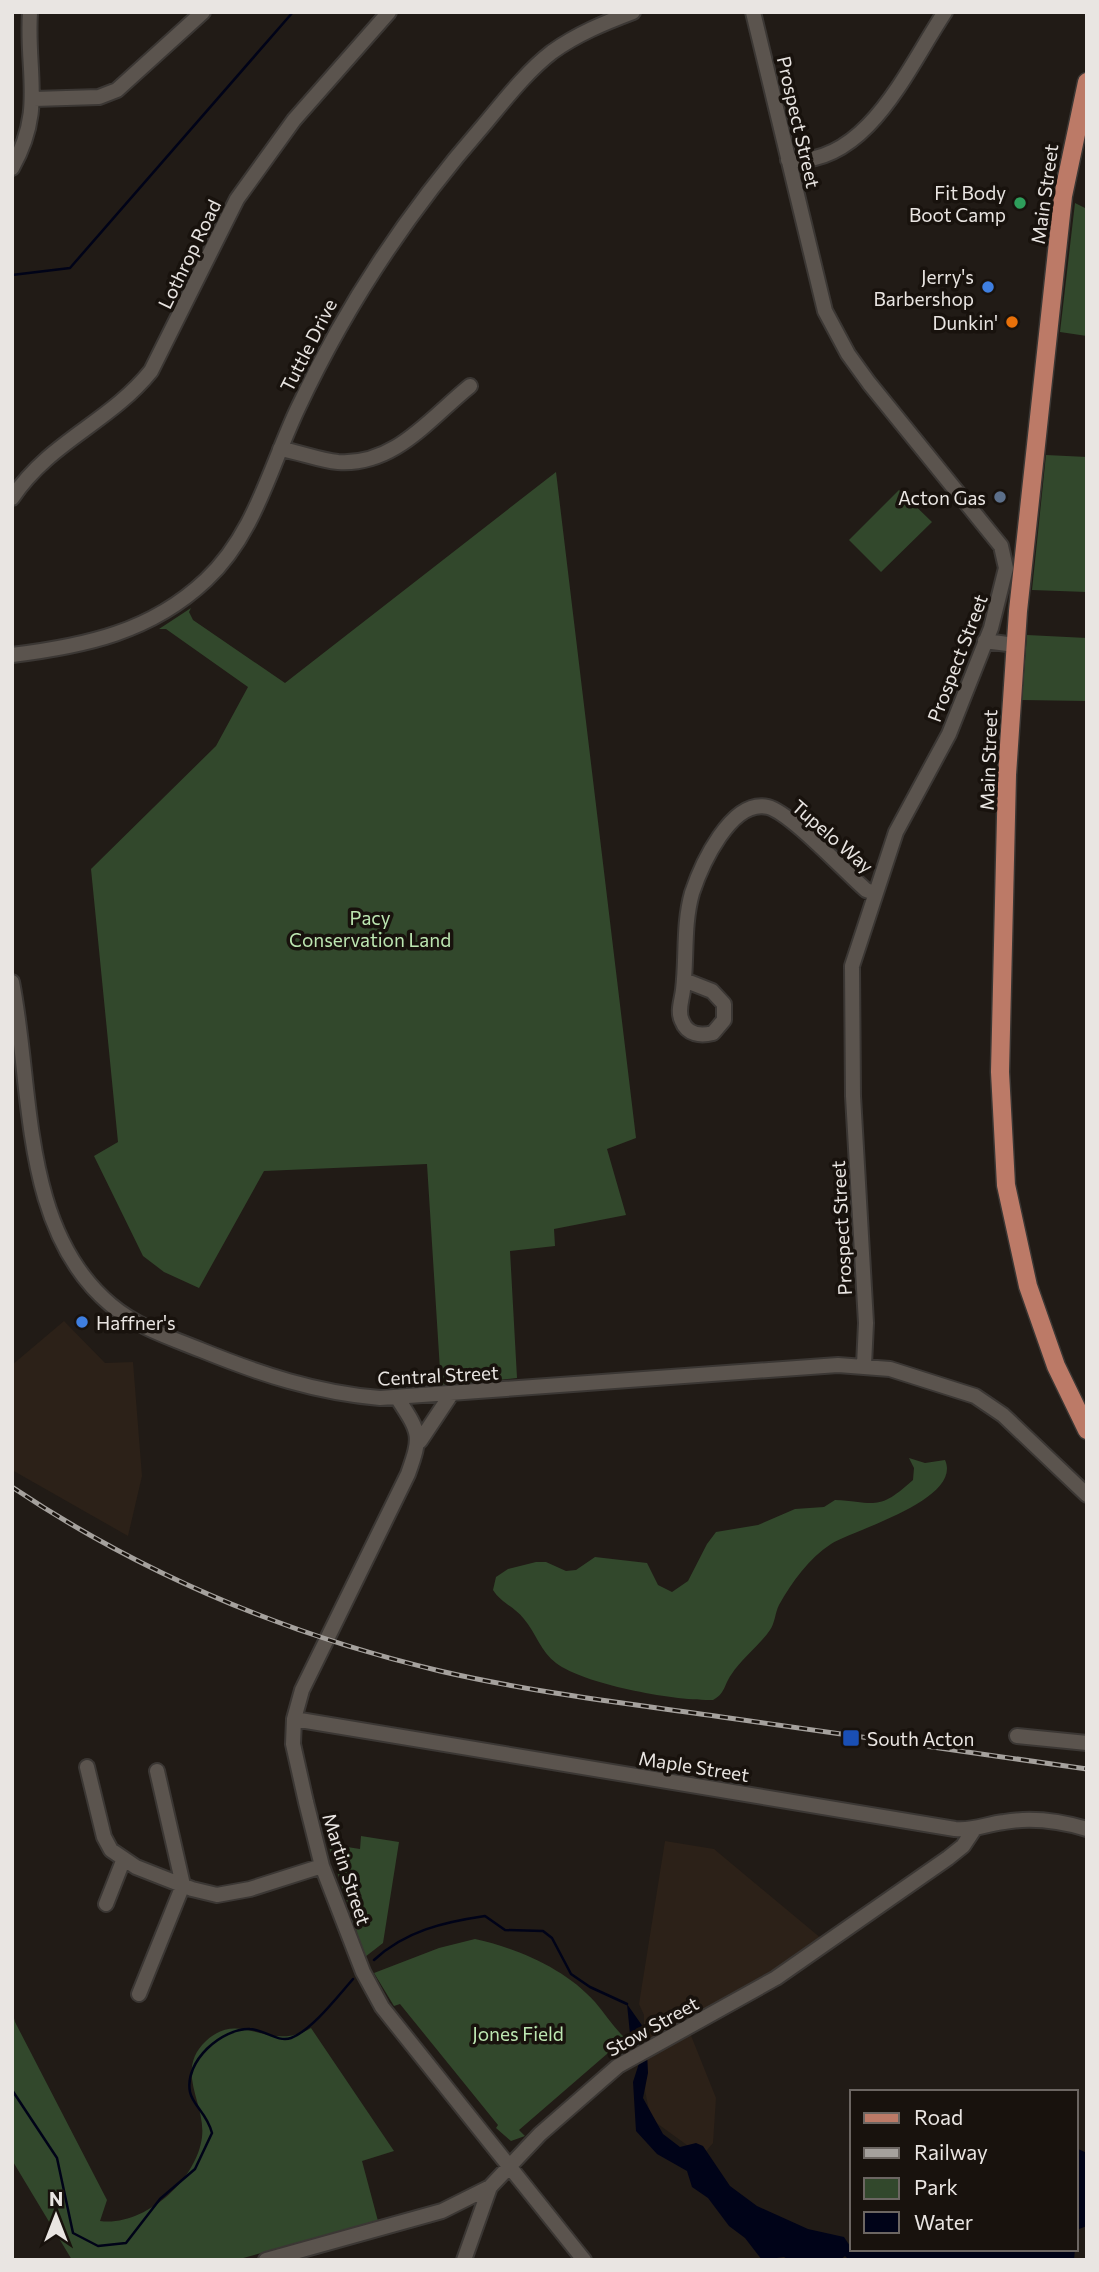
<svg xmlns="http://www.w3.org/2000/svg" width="1099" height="2272" font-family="Commissioner,sans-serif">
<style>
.built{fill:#2c2118}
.green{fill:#32482c}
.water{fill:#000318}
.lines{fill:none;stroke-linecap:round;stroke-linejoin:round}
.stream{stroke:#000318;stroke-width:2.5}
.minor-casing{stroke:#3b3734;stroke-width:18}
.major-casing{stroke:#3b3734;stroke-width:21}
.minor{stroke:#5b544e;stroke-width:14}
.major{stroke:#bc7a67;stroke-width:18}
.rail-casing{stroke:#a5a19d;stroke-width:5}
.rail{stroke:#18120d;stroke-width:2.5;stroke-dasharray:8;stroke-linecap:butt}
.leisure-dot{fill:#2e9e5b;stroke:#18120d;stroke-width:2.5}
.shop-dot{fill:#3f7fe0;stroke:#18120d;stroke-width:2.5}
.food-dot{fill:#e8710a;stroke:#18120d;stroke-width:2.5}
.service-dot{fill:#5c6f8a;stroke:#18120d;stroke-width:2.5}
.transit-dot{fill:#1a4fb4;stroke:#18120d;stroke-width:2.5}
.labels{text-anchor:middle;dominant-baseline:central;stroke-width:7;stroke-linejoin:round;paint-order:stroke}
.street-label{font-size:19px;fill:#e9e5e2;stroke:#18120d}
.poi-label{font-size:19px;fill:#e9e5e2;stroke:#18120d;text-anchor:end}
.park-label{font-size:19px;fill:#bce6b1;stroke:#18120d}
</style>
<rect width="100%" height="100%" fill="#211b16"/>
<!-- built -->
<path class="built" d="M64,1321L105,1363L133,1362L142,1476L128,1536L12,1470V1365Z
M665,1841L714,1849L822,1939L727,1999L644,2043V2015L639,2004Z
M690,2033L716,2098L713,2143L702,2156L651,2119L645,2091L647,2057Z"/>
<!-- green -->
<path class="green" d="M1075,203L1087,209V336L1060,332Z
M1046,455L1087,457V592L1032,590Z
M556,472L636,1138L607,1149L626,1215L554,1229L555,1246L510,1251L517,1378L441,1386L427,1164L264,1171L199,1288L164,1272L143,1256L94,1156L118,1142L91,869L216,746L248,687L166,629H159L191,608L189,612L193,620L285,683Z
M899,490L932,522L881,572L849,540Z
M1027,635L1087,638V701L1022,700Z
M909,1458L925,1463L945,1460C963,1500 853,1530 831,1544C809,1558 792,1582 779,1605C775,1613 775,1623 770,1630C759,1646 742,1658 731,1675C724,1685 725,1694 713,1700C676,1701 585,1685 556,1663C541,1652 536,1633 524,1619C515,1607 501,1603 493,1590L496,1577L508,1569L536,1562H546L566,1571L576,1570L595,1557L647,1563L658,1585L672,1592L688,1581L707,1544L716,1532L758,1525L795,1509L824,1507L835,1500C875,1502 878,1512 913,1480L914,1468Z
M361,1836L399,1842L383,1943L365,1957L328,1844L360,1849Z
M475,1939C517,1948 566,1969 595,2002C608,2017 618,2035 635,2046L622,2054L615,2047L519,2130L525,2136L511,2141L496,2128L498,2125L400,2004L394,2006L374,1973L439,1948Z
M12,2010L15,2022L107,2200L100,2221C144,2227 197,2180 202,2137C206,2103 174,2071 206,2041C241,2008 267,2054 311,2028L394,2151L362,2161L378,2221L236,2260H72L12,2160Z"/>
<!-- water -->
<path class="water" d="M627,2004L646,2031L648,2073L643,2098L663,2134L680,2147L696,2143L703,2146L730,2186L757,2206L808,2229L844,2237L852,2249H1075L1074,2260H849L845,2256L840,2260H789L784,2257L762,2260L745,2238L729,2226L708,2198L692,2187L687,2171L657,2154L636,2131L633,2082L641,2057L630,2034Z
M1076,2148L1087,2153V2226L1079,2229L1076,2238Z"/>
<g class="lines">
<!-- stream -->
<path class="stream" d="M12,275L70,268L293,12
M374,1960C405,1931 444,1922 485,1916L505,1930L543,1931L552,1938L571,1974L590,1987L627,2004
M12,2090L57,2158L73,2233L98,2246L126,2243L160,2199L195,2169L212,2133C207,2113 193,2106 190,2092C184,2061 222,2028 250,2029C263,2029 278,2043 291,2038C312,2030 338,1996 353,1979"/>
<defs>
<path id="minor" d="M753,12L825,311L848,354L869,383L1001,546L1006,568L991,628L949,734L896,832L852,966L853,1096L866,1323L864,1365
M34,99L99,97L117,90L203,12
M788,160C867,167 908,67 945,12
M12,168C45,110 26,73 30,12
M280,449C300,452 318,460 338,462C395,466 430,418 470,386
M12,498C50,441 109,423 151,371L237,199L294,120L389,12
M985,641L1015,645
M12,655C85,646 151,632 206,580C255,534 270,467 298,408C346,305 408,212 483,126C504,101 526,72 552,52C577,34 604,23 633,12
M684,980L712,991L724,1004V1020L713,1033C701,1036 687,1035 682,1021C677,1011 682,1000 683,990C687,958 683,925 692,893C701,866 731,798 768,807C791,813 845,872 866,890L874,893
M12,982C33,1088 20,1229 111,1305C137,1327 171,1338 201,1350C260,1374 317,1393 380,1398L838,1365L890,1369L975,1396L1003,1415L1087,1495
M398,1399C420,1433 422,1435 408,1474L302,1690L294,1719L293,1744L306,1802L322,1866L363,1972L382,2007L584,2260
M420,1441L450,1396
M294,1719L955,1829C973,1831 986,1824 1004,1822C1032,1817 1060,1821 1087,1829
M1017,1736L1087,1743
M87,1767L104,1837L111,1850L136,1867L192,1889L217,1895L250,1889L322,1866
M157,1771L183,1885
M106,1904L123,1861
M139,1994L183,1885
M266,2260L442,2211L490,2187L540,2134L618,2066L776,1978L948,1858L963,1846L973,1831
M464,2260L490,2187"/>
<path id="major" d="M1087,82L1063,196L1018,611L1007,775L1000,1072L1006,1185L1028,1286L1056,1366L1087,1430"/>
</defs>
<!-- minor casing -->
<use href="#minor" class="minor-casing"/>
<!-- major casing -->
<use href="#major" class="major-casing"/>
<!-- minor -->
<use href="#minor" class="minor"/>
<!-- major -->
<use href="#major" class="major"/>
<defs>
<path id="rail" d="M12,1487C142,1574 288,1635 440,1671C535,1693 633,1704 729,1718C849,1735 968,1752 1087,1769"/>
</defs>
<!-- rail casing -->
<use href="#rail" class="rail-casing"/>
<!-- rail -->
<use href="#rail" class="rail"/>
</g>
<!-- markers -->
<circle class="leisure-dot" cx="1020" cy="203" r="7"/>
<g class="shop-dot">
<circle cx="988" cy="287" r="7"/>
<circle cx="82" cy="1322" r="7"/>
</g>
<circle class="food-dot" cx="1012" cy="322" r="7"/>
<circle class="service-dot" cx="1000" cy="497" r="7"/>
<rect class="transit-dot" x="842" y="1729" width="18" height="18" rx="3.5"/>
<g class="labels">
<!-- street labels -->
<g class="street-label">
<text transform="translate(799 122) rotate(77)">Prospect Street</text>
<text transform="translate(1044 194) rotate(-82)">Main Street</text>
<text transform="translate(189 254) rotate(-64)">Lothrop Road</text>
<text transform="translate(308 345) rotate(-63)">Tuttle Drive</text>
<text transform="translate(957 658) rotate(-69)">Prospect Street</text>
<text transform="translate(988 760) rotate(-88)">Main Street</text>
<text transform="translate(833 836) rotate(41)">Tupelo Way</text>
<text transform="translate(841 1228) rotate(-93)">Prospect Street</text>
<text transform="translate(438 1375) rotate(-3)">Central Street</text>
<text transform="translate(694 1766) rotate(9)">Maple Street</text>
<text transform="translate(347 1869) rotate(72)">Martin Street</text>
<text transform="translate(652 2026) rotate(-29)">Stow Street</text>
</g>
<!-- poi labels -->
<g class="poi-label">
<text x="1006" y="192">Fit Body<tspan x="1006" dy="22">Boot Camp</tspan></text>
<text x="974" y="276">Jerry's<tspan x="974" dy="22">Barbershop</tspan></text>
<text x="998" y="322">Dunkin'</text>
<text x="986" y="497">Acton Gas</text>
<text x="96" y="1322" text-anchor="start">Haffner's</text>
<text x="867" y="1738" text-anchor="start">South Acton</text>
</g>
<!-- park labels -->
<g class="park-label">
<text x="370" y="917">Pacy<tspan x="370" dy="22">Conservation Land</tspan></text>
<text x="518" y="2033">Jones Field</text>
</g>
</g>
<!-- border -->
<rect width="1099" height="2272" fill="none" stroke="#e9e5e2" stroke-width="28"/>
<!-- legend -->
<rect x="850" y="2090" width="228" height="161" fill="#18120d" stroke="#6c6662" stroke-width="2"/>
<rect x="864" y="2113" width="35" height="10" fill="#bc7a67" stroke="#6c6662" stroke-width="2"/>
<text x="914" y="2125" font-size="21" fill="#e9e5e2">Road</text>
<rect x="864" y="2148" width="35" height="10" fill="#a5a19d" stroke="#6c6662" stroke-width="2"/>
<text x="914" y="2160" font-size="21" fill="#e9e5e2">Railway</text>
<rect x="864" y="2178" width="35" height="21" fill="#32482c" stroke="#6c6662" stroke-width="2"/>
<text x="914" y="2195" font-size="21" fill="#e9e5e2">Park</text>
<rect x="864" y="2212" width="35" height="21" fill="#000318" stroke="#6c6662" stroke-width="2"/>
<text x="914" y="2230" font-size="21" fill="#e9e5e2">Water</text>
<!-- north arrow -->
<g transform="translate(56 2216)" stroke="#18120d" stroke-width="5" paint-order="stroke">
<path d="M0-5L12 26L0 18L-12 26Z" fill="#e9e5e2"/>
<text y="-10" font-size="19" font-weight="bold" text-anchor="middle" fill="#e9e5e2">N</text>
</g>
</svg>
